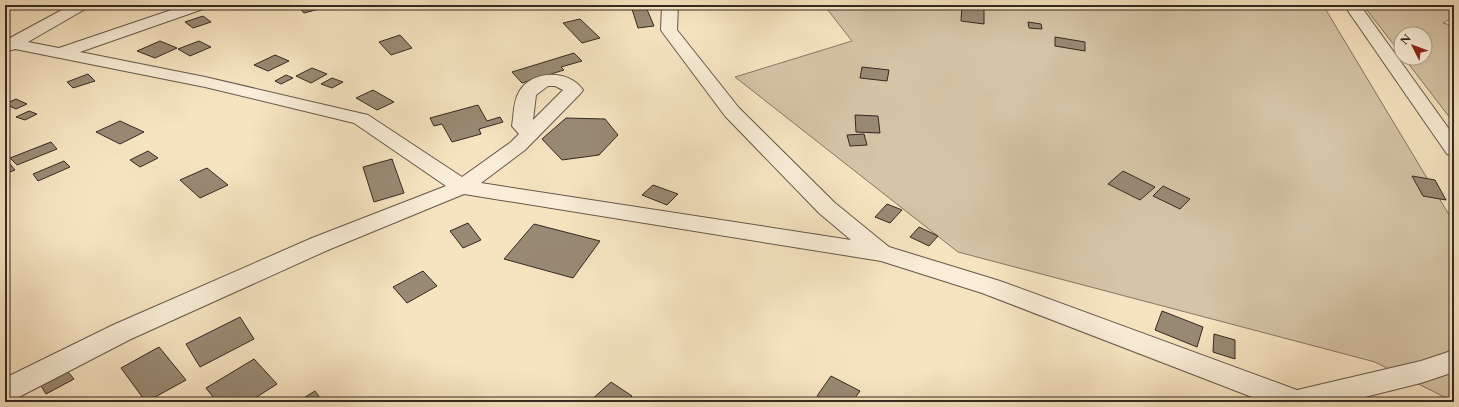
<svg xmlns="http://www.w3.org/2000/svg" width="1459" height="407" font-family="Cardo,serif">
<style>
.green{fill:#d5c4a6;stroke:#857664}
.building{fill:#998a74;stroke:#352821}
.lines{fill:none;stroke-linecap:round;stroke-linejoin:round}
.minor-casing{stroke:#655749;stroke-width:2}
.minor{fill:#f9edd7;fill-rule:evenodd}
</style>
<rect width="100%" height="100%" fill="#f6e4c1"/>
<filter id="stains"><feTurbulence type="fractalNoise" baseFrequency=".005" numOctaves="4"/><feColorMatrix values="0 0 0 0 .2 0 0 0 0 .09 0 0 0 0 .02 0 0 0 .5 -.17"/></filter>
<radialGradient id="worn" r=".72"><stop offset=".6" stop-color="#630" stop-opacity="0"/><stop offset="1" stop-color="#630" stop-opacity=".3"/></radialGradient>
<!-- green -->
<path class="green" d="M824,5H1323L1454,223V402L1375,362L958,252L735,77L852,41Z
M1363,5H1454V17L1443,23L1454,26V123L1404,58H1425V34H1401V54Z"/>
<!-- building -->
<path class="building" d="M306,5H326L327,7L304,13L299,7Z
M962,5L984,7V24L961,21Z
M646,7L654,26L638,28L632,9Z
M203,16L211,22L193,28L185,22Z
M580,19L600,38L582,43L563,23Z
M1028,22L1041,24L1042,29L1029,28Z
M400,35L412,48L391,55L379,42Z
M1055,37L1085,42V51L1055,46Z
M160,41L177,48L155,58L137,51Z
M199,41L211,47L190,56L178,49Z
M574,53L582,61L561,67L564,70L522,83L512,72Z
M275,55L289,61L268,71L254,65Z
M862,67L889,70L887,81L860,78Z
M312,68L327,74L311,83L296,76Z
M88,74L95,81L73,88L67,82Z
M286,75L293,78L281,84L275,81Z
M332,78L343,82L332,88L321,84Z
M373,90L394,102L377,110L356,98Z
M16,99L27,104L16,109L5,104Z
M478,105L487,121L500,117L503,122L479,129L481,134L452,142L442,124L434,126L430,118Z
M29,111L37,114L25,120L16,117Z
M855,115L878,116L880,133L856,132Z
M566,118L605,119L618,135L599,155L562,160L542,139Z
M120,121L144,132L120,144L96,132Z
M864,134L867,145L850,146L847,135Z
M51,142L57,149L17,165L10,158Z
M148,151L158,158L140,167L130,160Z
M392,159L404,193L374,202L363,167Z
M64,161L70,167L38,181L33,174Z
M10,164L15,170L5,174V165Z
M207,168L228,185L200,198L180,180Z
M1123,171L1155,187L1140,200L1108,184Z
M1412,176L1435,180L1446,200L1423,196Z
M653,185L678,194L667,205L642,195Z
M1163,186L1190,199L1180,209L1153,196Z
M887,204L902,210L890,223L875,217Z
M468,223L481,240L463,248L450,231Z
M534,224L600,241L573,278L504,259Z
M919,227L938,236L929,246L910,237Z
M423,271L437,286L407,303L393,287Z
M1162,311L1203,327L1197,347L1155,330Z
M240,317L254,339L200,367L186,344Z
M1214,334L1235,340V359L1213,352Z
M159,347L186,380L146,402L121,368Z
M254,359L277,384L249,402H217L206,388Z
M68,372L74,379L46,394L41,386Z
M831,376L860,391L852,402H830L817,396Z
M611,382L632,396L626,402H589Z
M315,391L323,402H297Z"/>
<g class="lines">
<defs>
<path id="minor" d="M71,5H90L87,8L28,42L59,48L186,5H209L206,8L80,52L205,77L368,115L462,177L511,142L519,134L512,126C514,115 513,102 519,92C531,70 569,69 583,90L580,94L525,150L481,183L851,240L819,213L725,116L663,33L661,30L662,5H678L677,30L739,108L835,203L889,247L1000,281L1297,390L1421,361L1454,350V372L1421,383L1345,402H1265L982,293L881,261L464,194L328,250L131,339L15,399L5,402V378L113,325L312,238L446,186L354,123L205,87L15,49L5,52V37L10,38ZM548,86H555L563,90L533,120L536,95Z
M1344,5H1360L1454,136V156L1447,154Z"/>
</defs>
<!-- minor casing -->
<use href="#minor" class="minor-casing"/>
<!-- minor -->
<use href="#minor" class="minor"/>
</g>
<!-- margin -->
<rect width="1459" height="407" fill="none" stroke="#f6e4c1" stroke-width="20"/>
<rect x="6" y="6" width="1447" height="395" fill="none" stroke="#352821" stroke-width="2"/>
<rect x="10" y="10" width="1439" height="387" fill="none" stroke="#352821"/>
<!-- north arrow -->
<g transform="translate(1413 46) rotate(312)"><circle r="19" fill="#f9edd7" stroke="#ab9e8e"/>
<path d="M0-3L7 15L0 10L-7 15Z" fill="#8f2418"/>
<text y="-6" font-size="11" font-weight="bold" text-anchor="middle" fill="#352821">N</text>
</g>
<rect width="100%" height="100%" filter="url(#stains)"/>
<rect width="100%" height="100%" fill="url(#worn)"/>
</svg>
